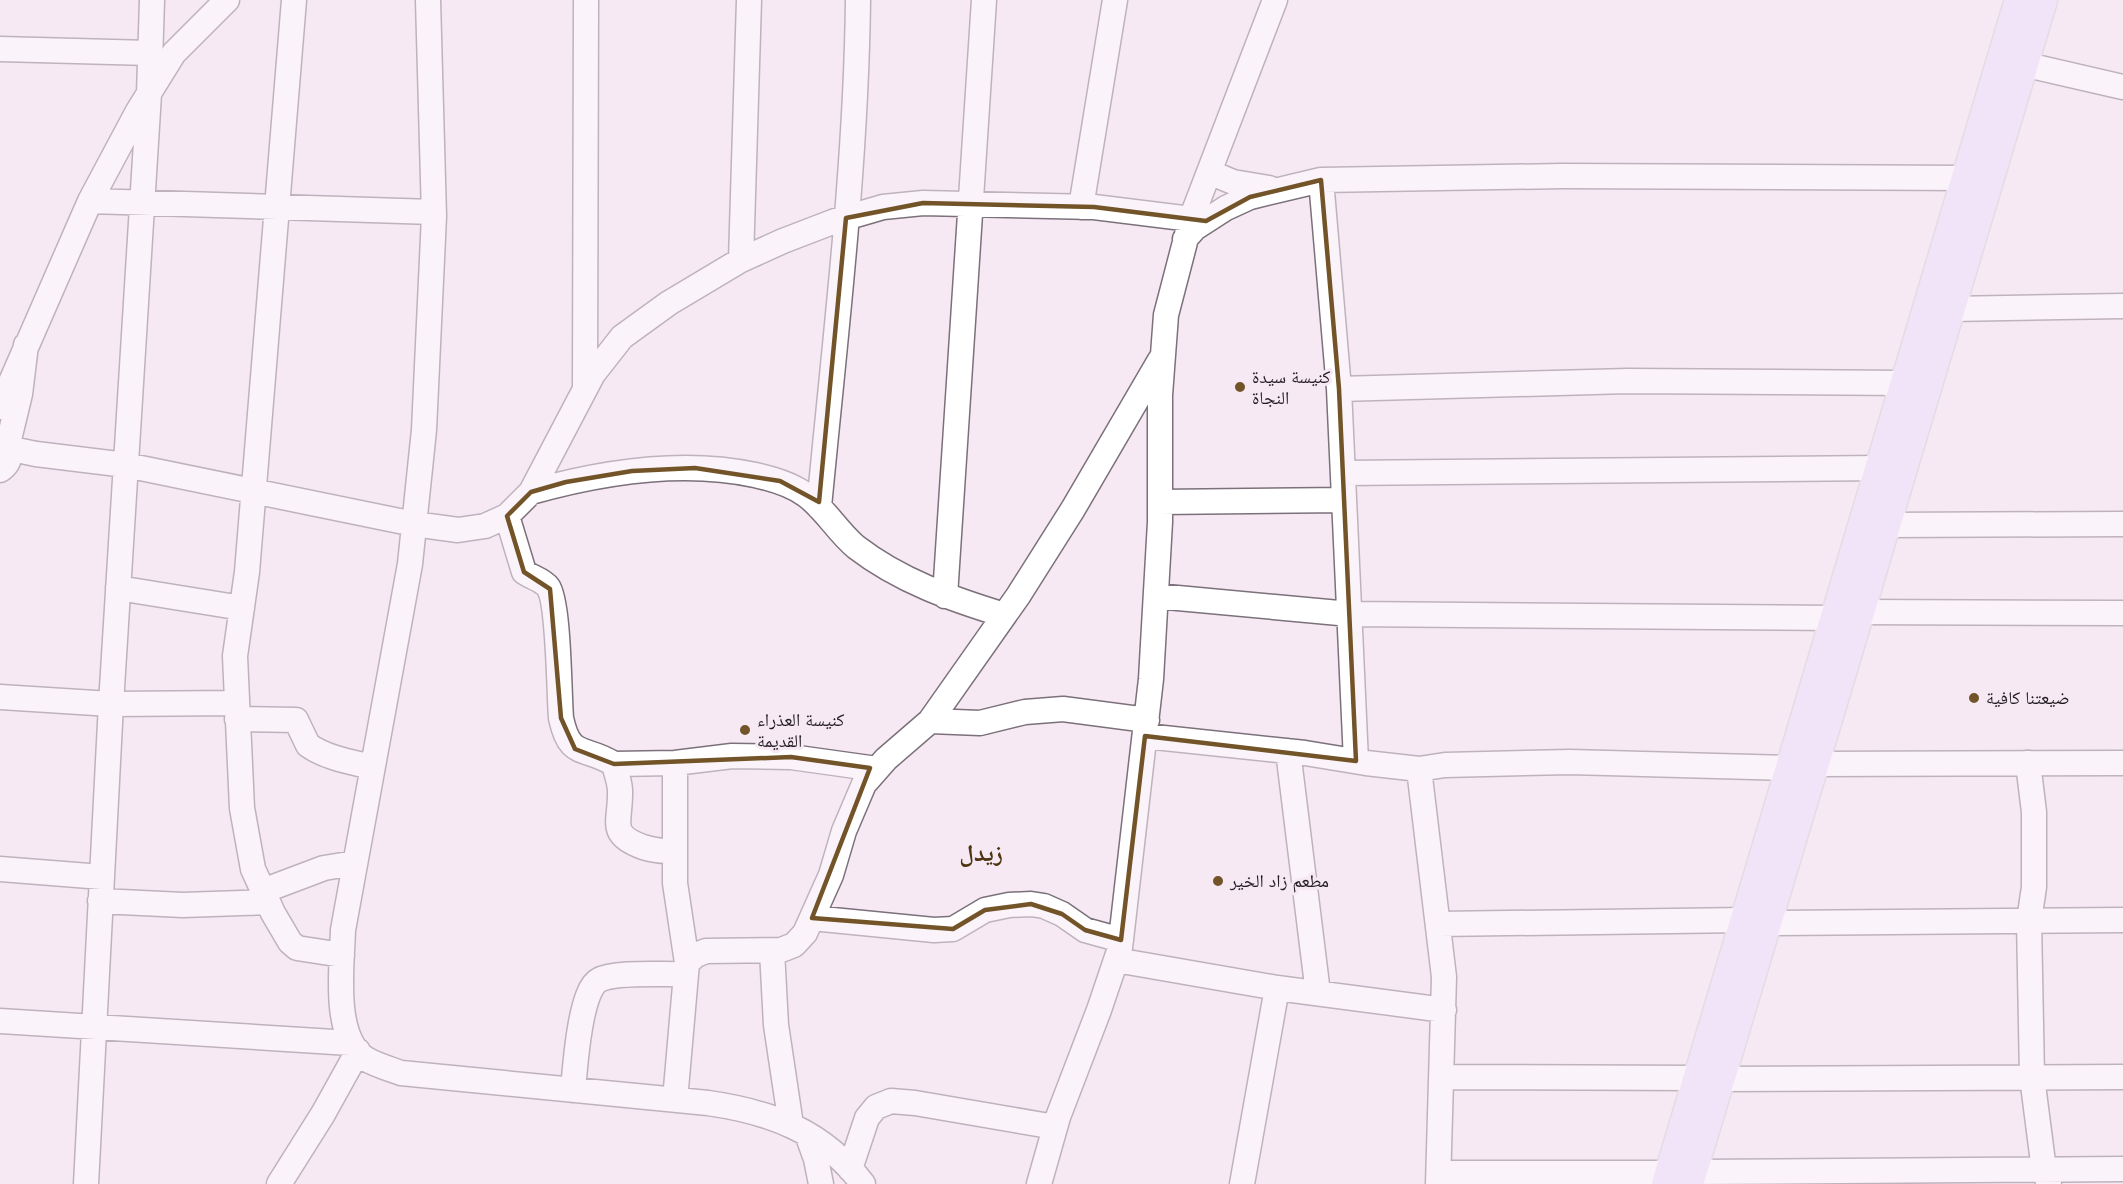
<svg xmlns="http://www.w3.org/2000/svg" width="2123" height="1184" font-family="Arial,'Noto Naskh Arabic',sans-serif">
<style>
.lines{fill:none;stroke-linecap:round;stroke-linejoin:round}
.minor-casing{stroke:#7b717a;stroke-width:27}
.major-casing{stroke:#cecdce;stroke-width:33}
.minor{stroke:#fff;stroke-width:24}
.major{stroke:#eeddfd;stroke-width:30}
.marked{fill:none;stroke:#735429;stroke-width:4.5;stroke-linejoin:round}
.poi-dot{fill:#735429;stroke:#f6e9f4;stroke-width:2}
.labels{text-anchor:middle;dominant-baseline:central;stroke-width:6;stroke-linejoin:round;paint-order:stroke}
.poi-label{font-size:18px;fill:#211c20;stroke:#f6e9f4;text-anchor:start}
.district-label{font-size:24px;font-weight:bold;fill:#4d3512;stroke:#f6e9f4}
</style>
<rect width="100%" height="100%" fill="#f6e9f4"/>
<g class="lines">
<defs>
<path id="minor" d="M294,0L247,572L235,656L242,808L253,869L273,913L290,942L297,948L342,955
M428,0L434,216L424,430L410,564L343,930C342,965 332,1038 366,1059C376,1065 390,1069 401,1073L708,1103C771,1112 823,1131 863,1184
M0,49L150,53
M2023,64L2123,87
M1209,172L1233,182L1269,188
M1321,180L1339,389L1356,761
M90,201L433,212
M1081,207L1115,0
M1185,239L1195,228L1226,208L1250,197L1321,180L1562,176L1967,178
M741,260L749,0
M1950,309L2123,306
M26,345L20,394L7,448L36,454L126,465L414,524L458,530L485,526L507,516L531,492L593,374L622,337L669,303L741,260L783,241L835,221L883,207L923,203L1094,207L1191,219
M585,388L586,0
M1339,389L1628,381L1905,383
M0,407L90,201L138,111L174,53L227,0
M0,442C12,450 12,462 0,470
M1343,473L1880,468
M531,492C602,472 681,459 755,475C773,479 791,484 806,495C825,509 838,532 856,547C900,581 952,599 1004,615
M1160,502L1344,500
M819,507C835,338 856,169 858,0
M507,516L524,572C531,577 543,580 548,587C559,602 559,694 561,718C570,760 584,745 614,764C616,773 620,782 620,791C621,822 607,834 643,847C653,850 665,852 675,850
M1885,525L2123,524
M118,588L242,608
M945,596L984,0
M1156,596L1350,614L1835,618
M1859,612L2123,613
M0,697L111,704L237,703
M237,719L296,720L308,745C326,758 351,762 372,767
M930,721L980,723L1025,712L1063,709L1147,720
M1145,736L1305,753L1366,763L1419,769L1445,765L1570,762L1790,768
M1288,751L1318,993
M675,763V883L687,963
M2028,763L2034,812V887L2029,921L2032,1077L2044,1170L2049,1184
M614,764L675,763L732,756L791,757L877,769
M1814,764L2123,763
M1419,769L1444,977L1438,1184
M0,869L102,877
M263,891L324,868L355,863
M100,901L183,905L268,902
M812,918L934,930L953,929L985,910L1009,905L1031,904L1044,906L1062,914L1085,930L1121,940
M1766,923L2123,920
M1438,924L1745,920
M772,951L776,1025L791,1125
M1116,960L1277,988L1444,1010
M0,1021L350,1043
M1442,1077L1698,1078
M1720,1079L2123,1077
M573,1090C575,1068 580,989 599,980C615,971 666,975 686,974
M675,1100L687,963L696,955L706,951L781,950L794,945L805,933L831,875L844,831L864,784L886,759L930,721L1018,596L1073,509L1160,360
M807,1134L816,1159L821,1184
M850,1169L867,1118L876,1107L891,1101L915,1103L1055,1127
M1692,1172L2123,1169
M1439,1173H1670
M86,1184L111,704L149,94L152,0
M279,1184L323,1114L358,1051
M1039,1184L1058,1117L1099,1010L1120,948L1151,679L1160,522V395L1166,315L1191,219L1275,0
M1242,1184L1277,988"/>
<path id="major" d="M1667,1184L2020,0
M1688,1184L2042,0"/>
</defs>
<!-- minor casing -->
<use href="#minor" class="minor-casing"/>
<!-- major casing -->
<use href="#major" class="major-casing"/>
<!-- minor -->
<use href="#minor" class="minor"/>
<!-- major -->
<use href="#major" class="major"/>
</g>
<!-- marked area -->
<path d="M0 0H2123V1184H0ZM1321,180L1339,389L1356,761L1145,736L1121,940L1085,930L1062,914L1031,904L985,910L953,929L812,918L870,768L791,757L614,764L575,749L561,718L550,589L524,572L507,516L531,492L566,482L632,471L695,468L780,481L819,502L846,218L923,203L1094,207L1206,221L1250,197Z" fill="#f6e9f4" fill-opacity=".55" fill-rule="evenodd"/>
<path class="marked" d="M1321,180L1339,389L1356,761L1145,736L1121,940L1085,930L1062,914L1031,904L985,910L953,929L812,918L870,768L791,757L614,764L575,749L561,718L550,589L524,572L507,516L531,492L566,482L632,471L695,468L780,481L819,502L846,218L923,203L1094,207L1206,221L1250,197Z"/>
<!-- markers -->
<g class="poi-dot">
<circle cx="1240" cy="387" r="6"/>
<circle cx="1974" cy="698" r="6"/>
<circle cx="745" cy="730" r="6"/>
<circle cx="1218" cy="881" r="6"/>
</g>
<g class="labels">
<!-- poi labels -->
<g class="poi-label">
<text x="1252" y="377">كنيسة سيدة<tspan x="1252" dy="21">النجاة</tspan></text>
<text x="1986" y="698">ضيعتنا كافية</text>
<text x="757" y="720">كنيسة العذراء<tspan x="757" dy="21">القديمة</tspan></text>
<text x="1230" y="881">مطعم زاد الخير</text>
</g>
<!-- district labels -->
<g class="district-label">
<text x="981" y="852">زيدل</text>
</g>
</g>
</svg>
